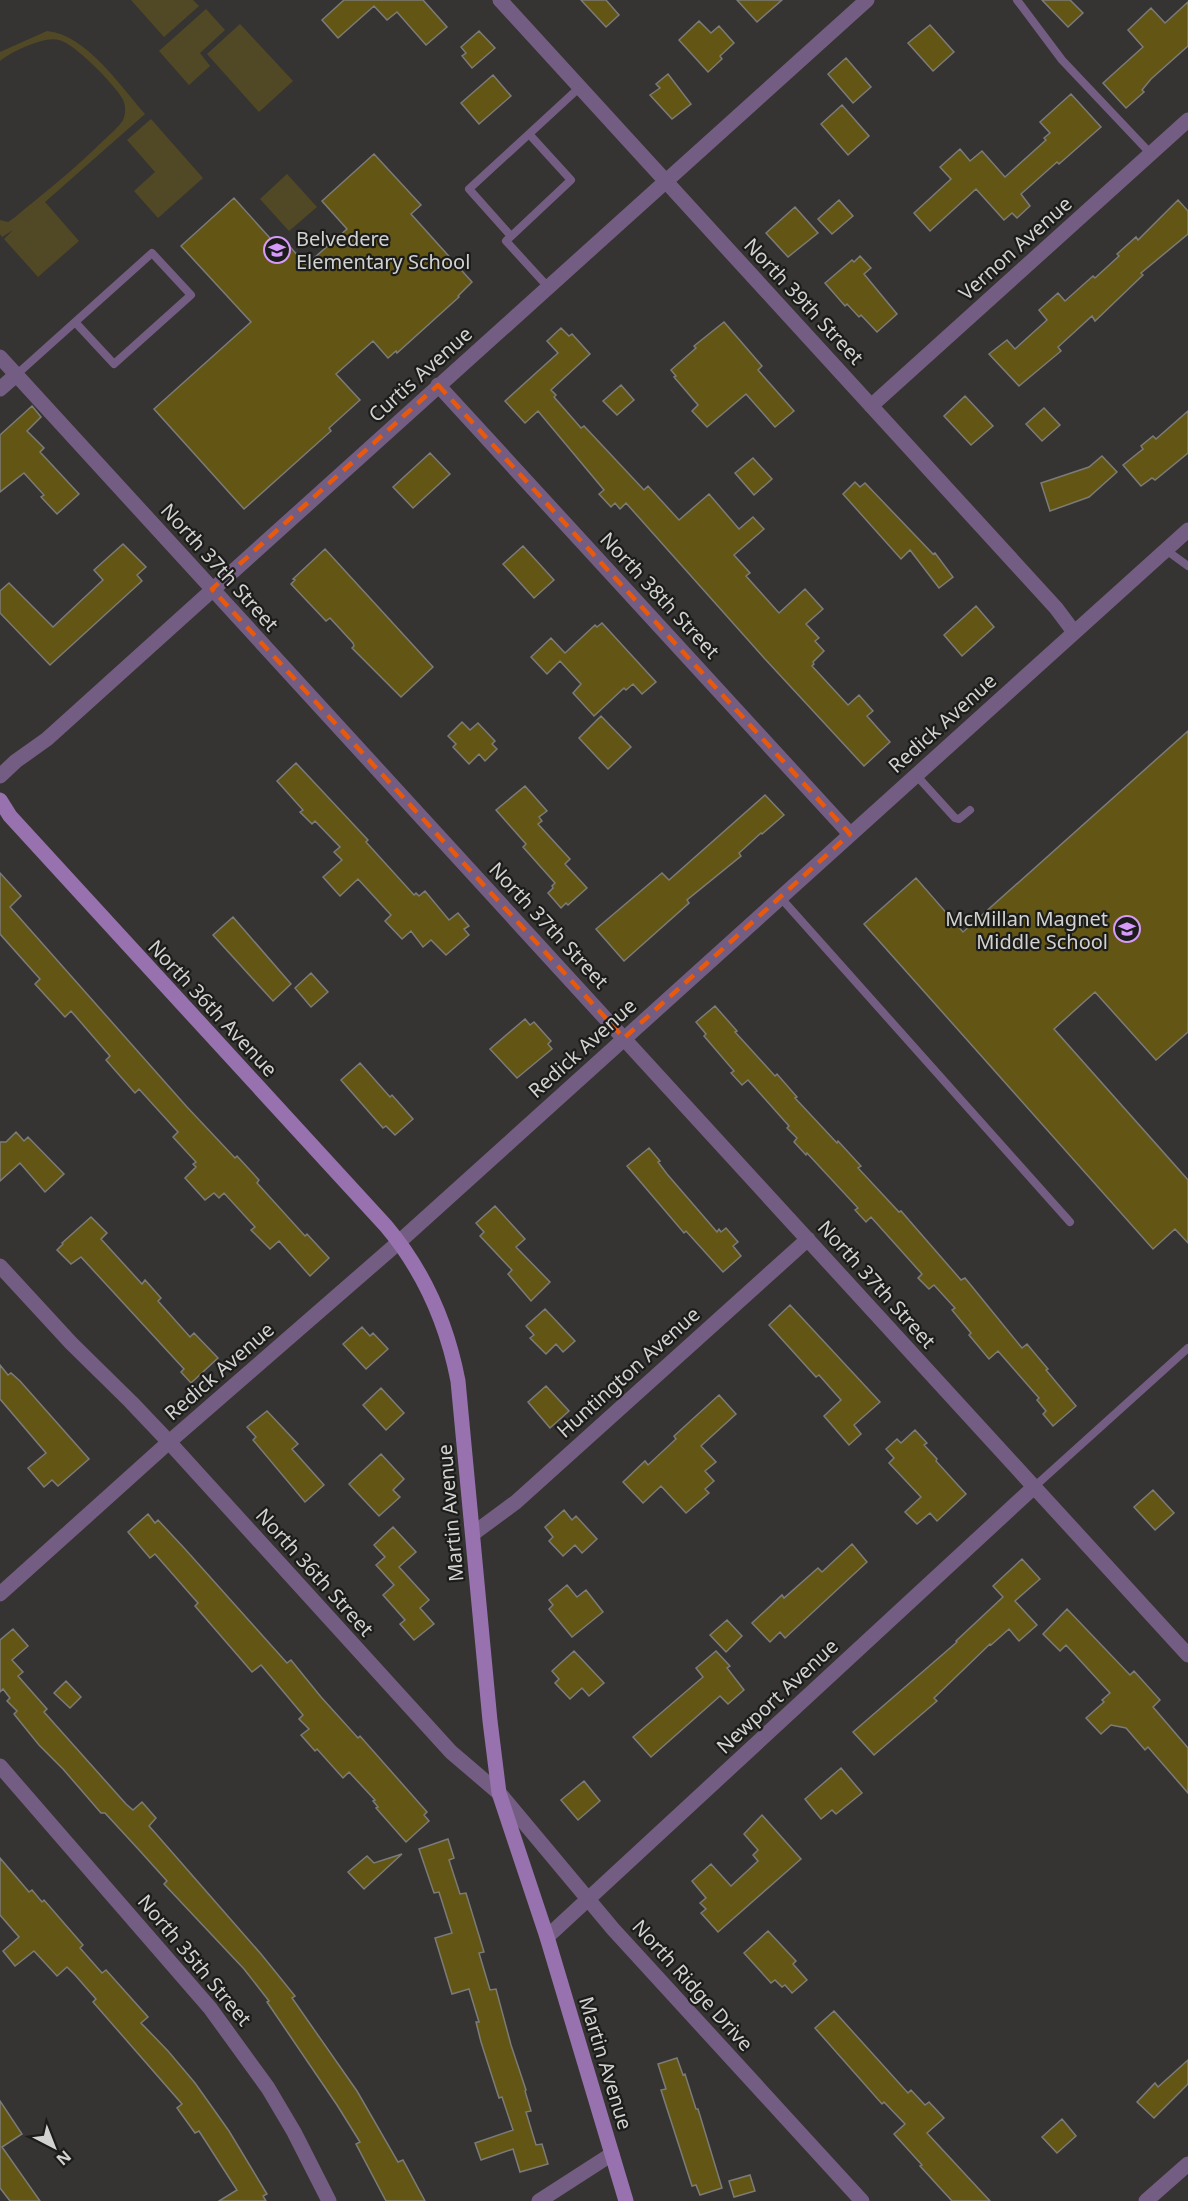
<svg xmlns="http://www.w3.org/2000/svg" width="1188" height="2201" font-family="'Noto Sans',sans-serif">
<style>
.green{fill:#514926}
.building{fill:#635615;stroke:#7b7b78;stroke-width:1.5}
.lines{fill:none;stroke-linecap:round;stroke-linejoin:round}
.service{stroke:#745d82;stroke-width:8}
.minor{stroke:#745d82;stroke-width:15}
.tertiary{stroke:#745d82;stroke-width:15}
.secondary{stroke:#9772ae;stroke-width:15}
.marked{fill:none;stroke:#e8590c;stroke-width:4.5;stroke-dasharray:12 8;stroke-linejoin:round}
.labels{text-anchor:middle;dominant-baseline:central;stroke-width:4.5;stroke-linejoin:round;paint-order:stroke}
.poi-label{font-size:20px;fill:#d2d2d0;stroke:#1c1c1b;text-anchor:start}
.street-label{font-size:20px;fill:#d2d2d0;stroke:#1c1c1b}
</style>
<rect width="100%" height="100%" fill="#353432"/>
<!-- green -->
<path class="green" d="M131,0H193L199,6L164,37Z
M206,9L225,30L200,53L210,66L189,85L159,51Z
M240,24L293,81L259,112L207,54Z
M47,31C87,35 120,86 145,114L45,202L79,241L38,277L4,239L13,230L2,237L0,234V220L8,222L14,218C44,193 76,168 104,140C110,134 119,127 123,120C126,114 126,104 122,98C114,84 74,43 59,40C44,36 11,52 0,61V52Z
M151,119L203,178L158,218L134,191L155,172L127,140Z
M287,174L317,207L289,231L260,199Z"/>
<!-- building -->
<path class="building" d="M344,0H423L447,27L426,45L397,12L387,20L374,6L338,38L322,20Z
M581,0H606L619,15L606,27Z
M737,0H782L757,22Z
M1042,0H1070L1083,13L1068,27Z
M1188,2V46L1151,79L1142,90L1144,92L1126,108L1103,83L1143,47L1128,30L1151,8L1165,23Z
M699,21L711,33L719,26L734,43L720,56L722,59L708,72L679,40Z
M930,25L954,52L933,71L908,43Z
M479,31L495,48L472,68L462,56L466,53L461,47Z
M846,58L871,87L853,103L828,74Z
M668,74L691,104L672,119L650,95L660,88L656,84Z
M493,75L511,96L479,124L461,103Z
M1071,94L1101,127L1059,164L1057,162L1021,194L1030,206L1017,218L1012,213L1004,220L976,189L930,231L914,213L951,179L940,167L960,149L970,161L982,151L1005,177L1046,140L1044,138L1050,133L1040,122Z
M842,105L869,136L848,155L821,124Z
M374,154L421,205L411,214L472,282L458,296L459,297L397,353L396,351L388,358L373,341L336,374L360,400L329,428L331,431L244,509L154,409L251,322L181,246L234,198L278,247L285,241L306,265L347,229L322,201Z
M839,200L853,216L832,234L818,219Z
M1178,200L1188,211V234L1141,273L1143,275L1095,321L1092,316L1058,347L1061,351L1019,386L989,354L1007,340L1015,349L1047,320L1039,310L1058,293L1065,301L1093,276L1095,278L1119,256L1117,254L1136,237L1138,240Z
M795,207L818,233L788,257L766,233Z
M860,256L871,268L864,274L897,314L877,332L861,315L859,317L847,304L845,306L825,283L852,260L854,262Z
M724,322L762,366L758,370L794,411L775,427L746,394L707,427L692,411L698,405L674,377L676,376L671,370L696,348L694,346Z
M561,328L569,336L572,334L590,354L551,390L556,395L554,397L581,428L584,426L644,490L648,486L679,520L709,494L739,529L753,517L764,529L734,555L750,573L746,576L779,613L805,589L823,609L806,624L819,638L815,641L824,651L813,662L814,664L812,666L848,705L859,695L873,711L867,716L890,742L864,766L765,659L626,503L620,509L615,503L611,507L599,494L604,490L538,411L525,423L505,401L558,353L547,341Z
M621,385L634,400L617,415L603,401Z
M965,396L993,426L971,445L944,416Z
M32,406L41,417L27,431L44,448L40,452L79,494L57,514L41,497L44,495L24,473L0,492V435Z
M1044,408L1060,425L1042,441L1026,424Z
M1188,411V453L1155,480L1152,478L1141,486L1123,465L1143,449L1141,446L1153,436L1156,439Z
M430,453L450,474L413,508L393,487Z
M1102,456L1117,472L1089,497L1050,511L1041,483L1089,467Z
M753,458L772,479L754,495L735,473Z
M855,482L860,487L865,483L933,554L935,553L953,577L939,588L910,550L901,559L843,494Z
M123,544L146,567L137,575L142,581L50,665L0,613V591L9,583L53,627L103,580L94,570Z
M523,546L554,580L534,598L503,564Z
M325,549L433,667L401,697L352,648L354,646L353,643L330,618L326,621L291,584L295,580L293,579Z
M976,606L994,627L962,656L944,635Z
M602,623L656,682L642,694L633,684L626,690L624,688L594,716L573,693L581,684L560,661L547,674L531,657L551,638L565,653L595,625L597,627Z
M601,716L631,747L608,769L579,738Z
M462,722L470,730L478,723L495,741L492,744L497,749L485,761L479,754L469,764L453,747L456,744L448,736Z
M1188,731V1032L1156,1060L1095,992L1054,1029L1188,1180V1243L1175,1229L1153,1249L864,924L916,878L963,932Z
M296,763L368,840L366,842L414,895L416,893L419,896L425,891L449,920L458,913L469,926L464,929L469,935L446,955L431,940L423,947L411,931L402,939L385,921L391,915L358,879L340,896L323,877L342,860L334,852L340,847L315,821L312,824L300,812L303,810L277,781Z
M525,786L547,811L539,817L542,821L538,824L570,859L565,864L587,888L568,905L566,903L561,908L548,893L553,888L552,886L555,883L523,847L526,844L496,810Z
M765,795L784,815L762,834L761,833L739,853L741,856L687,900L689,903L624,961L596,929L662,873L669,880Z
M0,873L21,896L10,907L187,1107L235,1158L237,1156L259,1180L257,1183L305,1236L307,1234L329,1258L310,1276L279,1241L270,1249L251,1230L255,1227L224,1193L219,1198L214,1193L205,1200L185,1178L196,1167L193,1164L196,1162L173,1137L178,1132L139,1089L135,1093L106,1060L110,1056L71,1011L65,1017L35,984L40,979L0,934Z
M233,917L291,984L273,1001L213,935Z
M311,973L328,992L311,1007L295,988Z
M715,1006L737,1031L735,1032L775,1076L777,1074L797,1097L795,1098L837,1143L838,1141L861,1166L858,1168L899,1212L901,1211L961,1280L965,1278L1022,1348L1027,1344L1042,1362L1048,1369L1046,1370L1076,1406L1053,1426L1043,1414L1046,1411L1037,1400L1039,1398L998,1351L989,1359L969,1335L971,1333L952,1310L955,1308L934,1285L929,1289L918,1278L922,1274L871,1217L866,1222L855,1210L858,1208L807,1153L806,1155L794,1142L797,1138L787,1128L789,1126L748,1080L742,1085L731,1073L734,1071L704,1036L706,1034L696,1022Z
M525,1019L530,1025L534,1022L551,1041L548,1044L552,1049L517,1078L490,1049Z
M360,1063L390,1097L392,1095L413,1119L395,1135L386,1126L383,1128L341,1080Z
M16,1132L24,1141L28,1137L64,1174L45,1192L20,1163L0,1181V1142H6Z
M649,1148L660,1161L658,1162L667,1174L717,1232L719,1229L721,1232L726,1228L738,1242L733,1246L741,1256L723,1272L686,1231L684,1233L627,1166Z
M495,1206L525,1239L516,1247L550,1282L531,1301L508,1274L512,1270L480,1236L484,1232L476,1223Z
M91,1217L107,1233L101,1239L142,1284L145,1280L161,1298L158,1301L190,1337L194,1333L218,1358L191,1383L181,1372L184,1369L81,1257L71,1264L57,1250L63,1244L62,1243Z
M790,1305L880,1402L854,1425L861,1434L849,1445L824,1416L841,1400L819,1375L816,1377L769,1325Z
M545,1309L575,1341L563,1352L556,1344L546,1354L530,1338L534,1335L526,1326Z
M362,1327L370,1336L373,1333L388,1349L366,1369L343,1344Z
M0,1365L8,1375L11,1373L20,1381L89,1459L58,1486L52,1480L44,1487L28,1468L46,1453L0,1399Z
M546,1386L569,1411L550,1428L528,1402Z
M381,1388L404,1413L386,1430L363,1405Z
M719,1395L736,1414L701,1446L716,1462L705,1471L714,1481L705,1489L709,1493L686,1513L661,1486L643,1503L623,1482L645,1461L648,1465L676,1439L674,1436Z
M267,1411L298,1444L292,1449L324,1485L305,1502L253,1440L256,1437L247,1427Z
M915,1430L927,1443L924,1445L937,1459L936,1461L966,1494L937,1521L930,1513L917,1524L905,1512L921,1497L889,1463L894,1458L886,1449L897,1439L901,1443Z
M381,1454L404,1479L393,1490L400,1497L379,1516L349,1484Z
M1153,1490L1174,1513L1155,1530L1134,1507Z
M564,1510L572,1520L576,1516L597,1539L582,1553L575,1545L563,1556L549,1541L553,1537L545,1527Z
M148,1514L155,1523L158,1520L185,1549L287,1663L291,1660L321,1697L358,1738L360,1736L427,1812L424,1815L429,1821L406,1842L376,1808L378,1807L373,1801L375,1800L349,1772L343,1778L317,1749L315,1751L301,1735L309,1729L299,1719L303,1715L261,1665L252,1672L195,1606L198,1603L155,1554L150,1558L128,1532Z
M393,1527L416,1552L399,1567L429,1600L420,1608L434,1624L414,1640L400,1624L405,1620L383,1595L394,1585L376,1565L385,1557L374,1545Z
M852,1544L867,1562L785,1638L780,1632L770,1642L752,1623L782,1595L784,1598L818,1568L822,1572Z
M1022,1559L1040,1579L1015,1601L1037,1625L1019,1641L1009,1629L991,1645L990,1644L934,1698L937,1701L874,1755L853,1732L957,1642L956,1641L1003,1597L993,1586Z
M567,1585L577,1597L586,1590L603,1612L572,1637L549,1609L553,1605L549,1600Z
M1067,1609L1130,1675L1134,1671L1160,1700L1153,1707L1188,1748V1793L1148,1747L1145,1750L1126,1728L1111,1725L1101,1734L1086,1718L1104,1702L1102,1700L1110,1693L1066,1645L1060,1651L1043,1634Z
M727,1620L742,1636L726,1652L710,1635Z
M13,1629L28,1646L12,1660L23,1672L18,1676L47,1709L44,1712L126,1804L133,1810L142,1802L156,1818L149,1826L157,1835L261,1954L295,1996L292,1998L357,2091L398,2162L403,2160L425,2201H386L356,2144L360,2142L337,2105L267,2002L269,2001L244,1969L164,1884L167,1881L140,1851L105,1813H101L63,1769L39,1745L14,1714L17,1711L7,1701L10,1698L3,1689L0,1692V1640Z
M574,1651L604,1683L589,1696L582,1688L570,1699L555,1683L559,1679L552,1671Z
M716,1651L730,1666L727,1668L744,1690L728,1704L720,1696L651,1757L633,1737L703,1677L696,1668Z
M66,1681L81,1697L70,1708L54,1693Z
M841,1768L862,1793L836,1814L832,1810L821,1819L805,1799Z
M584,1781L600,1801L578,1820L561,1800Z
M762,1815L801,1859L718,1932L701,1913L706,1909L700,1903L706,1898L692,1881L711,1864L731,1886L758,1861L753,1855L758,1850L744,1834Z
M448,1839L454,1858L449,1860L460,1894L466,1893L484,1952L479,1953L490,1990L496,1989L511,2045L526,2090L525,2091L531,2111L526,2112L536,2145L542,2144L548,2164L520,2172L513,2149L481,2160L475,2143L513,2130L502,2097L499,2098L481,2042L476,2022H479L469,1989L452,1994L435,1938L452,1933L439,1892L434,1893L419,1849Z
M402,1854L364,1889L348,1872L367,1856L374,1863Z
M0,1858L29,1892L32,1890L42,1902L44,1900L83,1945L80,1948L102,1973L106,1970L148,2017L141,2023L168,2051L195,2083L229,2131L267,2194L263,2196L266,2201H219L237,2190L199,2131L195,2133L177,2108L182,2104L93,2002L96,1999L75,1975L67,1967L57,1976L34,1951L15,1966L3,1951L19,1937L0,1915Z
M768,1931L796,1961L793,1964L807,1980L792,1993L785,1985L782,1987L775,1980L771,1983L744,1953Z
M834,2011L908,2093L911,2090L925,2105L929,2102L944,2118L927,2133L990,2201H952L920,2166L922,2165L894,2134L905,2124L884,2102L882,2104L815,2028Z
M677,2058L683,2075L685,2074L696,2109H698L722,2188L700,2195L696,2185L692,2186L661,2090L666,2089L658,2064Z
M1188,2060V2084L1154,2118L1137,2102L1155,2083L1158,2087Z
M0,2101L22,2134L2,2147L40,2201H10L0,2188Z
M1062,2119L1076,2136L1057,2153L1042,2137Z
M750,2175L755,2191L734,2197L729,2181Z"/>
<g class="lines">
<!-- service -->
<path class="service" d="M1017,0L1062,60L1151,154
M511,236L469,189L529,134
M548,287L506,241L571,180L529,134L580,87
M16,375L152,253L191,295L114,364L75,322
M1166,550L1188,566
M916,775L955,818L959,819L970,810
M780,897L1070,1222
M1034,1487L1188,1348"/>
<!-- minor -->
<path class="minor" d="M500,0L1056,608L1074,632
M0,357L1188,1655
M438,385L850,834
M0,389L16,375
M871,406L1188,120
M0,776L16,761L47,739L867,0
M0,1266L71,1343L131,1402L169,1442L451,1752L499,1793
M474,1533L516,1502L808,1239
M0,1766L210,2008L268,2088L294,2132L329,2201
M547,1937L1034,1487
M539,2201L612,2154
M1146,2201L1188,2164"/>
<!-- tertiary -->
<path class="tertiary" d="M0,1594L169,1442L399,1242L1188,530
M501,1795L613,1929L862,2201"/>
<!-- secondary -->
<path class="secondary" d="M0,800L10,816L386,1226C424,1271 447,1324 458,1381L490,1721L499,1793L547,1937L626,2201"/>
</g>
<!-- marked area -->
<path class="marked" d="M438,385L850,834L624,1038L212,589Z"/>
<!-- icons -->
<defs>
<symbol id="school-ring" viewBox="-11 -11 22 22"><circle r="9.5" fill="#1c1c1b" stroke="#d69bfa" stroke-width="1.5"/><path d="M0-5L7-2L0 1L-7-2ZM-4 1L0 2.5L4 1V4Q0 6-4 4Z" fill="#d69bfa"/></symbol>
</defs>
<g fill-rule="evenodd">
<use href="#school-ring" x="262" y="235" width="30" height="30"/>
<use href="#school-ring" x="1112" y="914" width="30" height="30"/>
</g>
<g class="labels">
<!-- poi labels -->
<g class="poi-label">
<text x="296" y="238">Belvedere<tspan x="296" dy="23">Elementary School</tspan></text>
<text x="1108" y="918" text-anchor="end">McMillan Magnet<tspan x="1108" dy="23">Middle School</tspan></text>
</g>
<!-- street labels -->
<g class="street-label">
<text transform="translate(1015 248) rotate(-42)">Vernon Avenue</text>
<text transform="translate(804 301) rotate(47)">North 39th Street</text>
<text transform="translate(420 374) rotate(-42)">Curtis Avenue</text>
<text transform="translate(220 567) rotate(48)">North 37th Street</text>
<text transform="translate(660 595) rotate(47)">North 38th Street</text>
<text transform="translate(942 723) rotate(-42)">Redick Avenue</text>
<text transform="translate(549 925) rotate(47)">North 37th Street</text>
<text transform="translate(213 1008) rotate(47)">North 36th Avenue</text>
<text transform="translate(582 1048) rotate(-42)">Redick Avenue</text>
<text transform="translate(877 1284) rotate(48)">North 37th Street</text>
<text transform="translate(219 1371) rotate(-41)">Redick Avenue</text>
<text transform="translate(628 1372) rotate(-42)">Huntington Avenue</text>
<text transform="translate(450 1513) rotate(-95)">Martin Avenue</text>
<text transform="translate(315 1572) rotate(48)">North 36th Street</text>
<text transform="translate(777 1696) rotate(-43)">Newport Avenue</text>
<text transform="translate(195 1960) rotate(50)">North 35th Street</text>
<text transform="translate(693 1985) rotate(48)">North Ridge Drive</text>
<text transform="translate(606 2063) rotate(73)">Martin Avenue</text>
</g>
</g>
<!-- north arrow -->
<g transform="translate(54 2147) rotate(138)" stroke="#1c1c1b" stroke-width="4.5" paint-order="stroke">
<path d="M0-4.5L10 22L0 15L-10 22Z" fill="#d2d2d0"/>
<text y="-9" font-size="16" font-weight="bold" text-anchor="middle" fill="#d2d2d0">N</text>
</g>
</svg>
